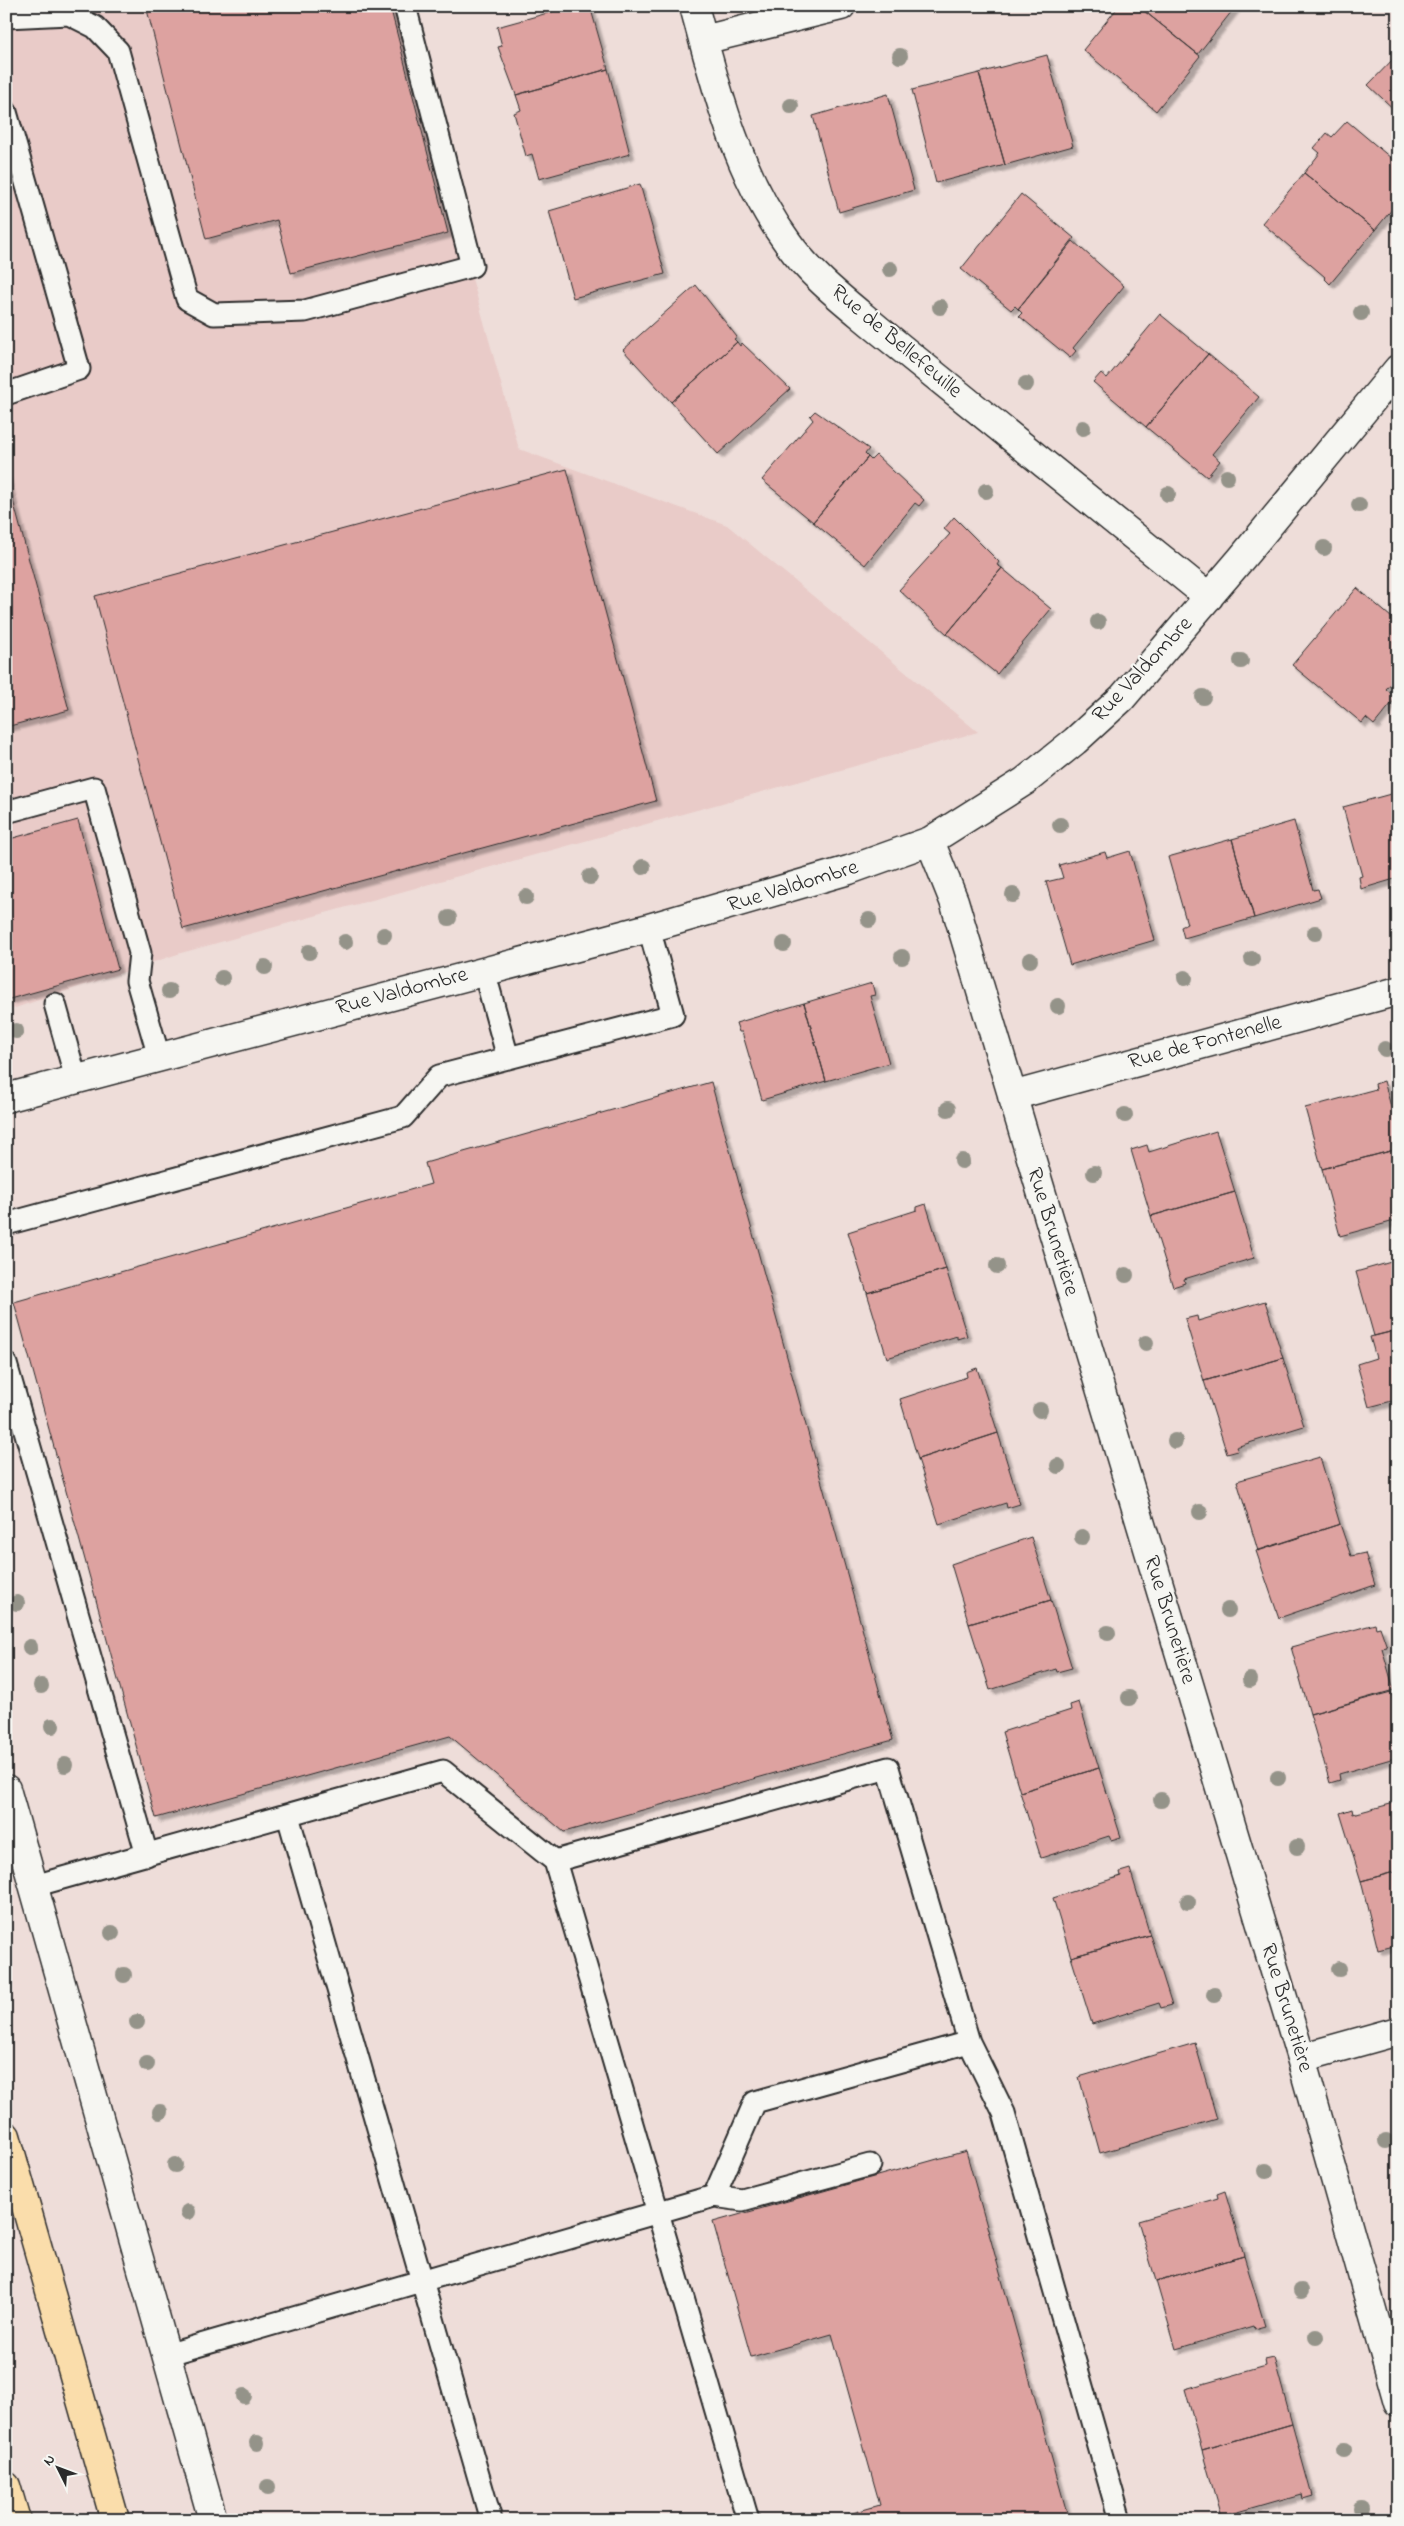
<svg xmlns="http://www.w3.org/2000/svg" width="1404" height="2526" font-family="'Indie Flower',sans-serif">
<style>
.built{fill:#e9cbc8}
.building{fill:#dda2a0;stroke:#2b2b2b;filter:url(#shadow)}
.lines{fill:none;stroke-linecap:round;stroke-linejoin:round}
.service-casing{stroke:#2b2b2b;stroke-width:25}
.minor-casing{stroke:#2b2b2b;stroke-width:31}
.secondary-casing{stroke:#2b2b2b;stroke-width:31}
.motorway-casing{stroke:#2b2b2b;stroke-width:31}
.service{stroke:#f6f6f2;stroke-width:21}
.minor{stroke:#f6f6f2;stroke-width:28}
.secondary{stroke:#f6f6f2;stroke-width:28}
.motorway{stroke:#faddab;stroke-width:28}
.tree{fill:#949389}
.labels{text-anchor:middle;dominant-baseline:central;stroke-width:4.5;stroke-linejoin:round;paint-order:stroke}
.street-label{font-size:22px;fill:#2b2b2b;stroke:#f6f6f2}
</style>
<defs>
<filter id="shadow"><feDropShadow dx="4.5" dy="4.5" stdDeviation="1" flood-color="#0004"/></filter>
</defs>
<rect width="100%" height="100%" fill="#eeddd9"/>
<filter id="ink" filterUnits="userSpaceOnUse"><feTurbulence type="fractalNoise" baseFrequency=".02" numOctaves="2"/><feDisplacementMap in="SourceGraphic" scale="10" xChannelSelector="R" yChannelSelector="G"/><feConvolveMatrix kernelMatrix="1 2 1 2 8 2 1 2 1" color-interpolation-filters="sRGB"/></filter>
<g filter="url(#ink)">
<!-- built -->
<path class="built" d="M6,6H397L519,449L727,525L978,732L181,953L6,1011Z"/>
<!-- building -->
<path class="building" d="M146,6H390L448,233L291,273L277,220L206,239Z
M573,6H590L608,69L516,95L498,47L502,46L497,27Z
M1119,6H1138L1200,56L1156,111L1083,50Z
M1138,6H1236L1198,54Z
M1398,54V113L1368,85Z
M1047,55L1073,146L1005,165L979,73Z
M608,69L630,154L539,179L532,154L526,156L514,113L521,110L516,95Z
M979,73L1005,165L936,183L912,90Z
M888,94L914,190L839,212L813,116Z
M1347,121L1398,164V202L1375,230L1304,173L1320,153L1314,148L1327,133L1332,137Z
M1304,173L1375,230L1330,284L1324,278L1325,277L1262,223Z
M640,184L665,274L573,298L549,211Z
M1021,194L1074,238L1018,309L1015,306L1011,310L961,269Z
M1073,241L1124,286L1073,348L1076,351L1070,358L1019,316L1022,313L1018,309Z
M696,285L737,337L734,339L737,342L671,402L623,350Z
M1160,314L1208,354L1146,427L1093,382L1101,373L1107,378Z
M737,342L740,346L742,343L790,389L718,454L671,402Z
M1208,354L1259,397L1212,454L1220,461L1207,477L1146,427Z
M815,411L869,449L865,454L868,457L813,522L762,480L813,420L810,416Z
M876,455L924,500L919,506L915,503L865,565L813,522L868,457L871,460Z
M567,469L656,801L183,929L95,596Z
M6,474L69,710L6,727Z
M954,517L999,562L997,565L1002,568L947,634L899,590L950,534L944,529Z
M1002,568L1051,609L997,674L947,634Z
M1357,588L1398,623V676L1386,689L1396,698L1374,725L1366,718L1362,723L1292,665Z
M1398,792V878L1361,889L1359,877L1362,876L1343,807Z
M78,820L118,969L6,1000V840Z
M1294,821L1313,890L1318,889L1321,898L1254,918L1232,839Z
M1232,839L1254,918L1184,938L1181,927L1187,924L1168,857Z
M1130,851L1155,940L1070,965L1046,882L1063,878L1059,865L1105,852L1107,858Z
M872,983L875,995L870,996L889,1063L826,1081L804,1003Z
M804,1003L826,1081L762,1100L742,1032H739L736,1023Z
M1384,1081L1398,1132V1149L1322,1169L1305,1108L1376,1089L1375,1084Z
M711,1082L893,1740L564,1832L450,1736L156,1818L14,1302L431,1184L425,1163Z
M1216,1131L1235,1192L1151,1216L1131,1150L1147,1145L1149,1152Z
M1398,1149V1220L1340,1236L1322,1169Z
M1235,1192L1254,1258L1184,1279L1185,1283L1173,1287L1151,1216Z
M926,1204L946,1269L867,1293L848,1232L917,1210V1207Z
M1398,1260V1330L1374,1336L1356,1272Z
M946,1269L967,1336L957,1339V1336L887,1358L867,1293Z
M1265,1301L1283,1358L1204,1381L1185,1319L1197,1316L1198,1321Z
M1398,1330V1403L1394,1404L1392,1401L1369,1407L1357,1364L1376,1358L1370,1337Z
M1283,1358L1304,1426L1236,1447L1238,1451L1227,1454L1204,1381Z
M977,1368L998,1433L918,1459L900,1399L967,1377L966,1372Z
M998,1433L1020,1504L1007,1508L1006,1503L939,1524L918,1459Z
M1320,1457L1340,1524L1258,1551L1237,1481Z
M1340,1524L1351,1556L1365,1553L1375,1585L1279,1618L1256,1551Z
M1031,1537L1051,1600L969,1624L951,1564Z
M1051,1600L1072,1668L1057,1672L1056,1669L990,1690L969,1624Z
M1375,1624L1376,1628L1380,1627L1387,1647L1382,1648L1394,1690L1310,1714L1291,1647Z
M1391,1692L1398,1718V1757L1339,1774L1340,1780L1330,1783L1310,1714Z
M1079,1702L1099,1768L1020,1792L1002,1732L1071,1710L1070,1705Z
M1099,1768L1121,1837L1111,1840L1109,1836L1041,1858L1020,1792Z
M1398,1802V1871L1361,1881L1340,1813L1352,1809L1353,1814Z
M1130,1869L1150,1935L1071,1957L1053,1898L1121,1876L1120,1872Z
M1398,1871V1945L1378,1950L1361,1881Z
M1150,1935L1172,2005L1161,2008L1159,2003L1092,2024L1071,1957Z
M1195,2043L1217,2119L1100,2153L1079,2077Z
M966,2151L1069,2520H828L880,2505L832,2334L751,2357L713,2222Z
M1225,2191L1244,2256L1156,2281L1138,2221L1218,2198L1217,2194Z
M1244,2256L1265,2326L1254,2329L1253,2326L1176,2349L1156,2281Z
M1274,2358L1292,2424L1202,2450L1185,2389L1266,2366L1265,2360Z
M1292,2424L1312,2496L1302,2499L1301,2494L1221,2517L1202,2450Z"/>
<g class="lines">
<defs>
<path id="service" d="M6,17L69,14L95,27L118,51L187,299L214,314L305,311L472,266L405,6
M6,112L79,369L6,394
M6,812L94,788L140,953L137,981L159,1057
M484,971L508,1058
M55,1004L76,1079
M6,1224L403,1117L439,1076L673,1015L649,928
M6,1364L147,1855
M288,1816L491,2520
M555,1861L888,1768L969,2042L1004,2113L1120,2520
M34,1886L443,1771L555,1861L748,2520
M714,2196L742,2200L870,2165
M166,2355L714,2196L755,2102L969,2042"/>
<path id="minor" d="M694,6C716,88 737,174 788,243C812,277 847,303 879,330L1209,597
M703,40L841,6
M930,841L954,901L1301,2058L1398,2402
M1012,1096L1398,991
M6,1098L649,928L849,870L930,841L1025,781L1075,741L1122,698L1241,559L1398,369
M1301,2058L1398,2031"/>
<path id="secondary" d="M6,1789L213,2520"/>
<path id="motorway" d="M6,2136L115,2520
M6,2486L16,2520"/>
</defs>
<!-- service casing -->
<use href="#service" class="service-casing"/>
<!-- minor casing -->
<use href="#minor" class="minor-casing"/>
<!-- secondary casing -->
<use href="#secondary" class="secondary-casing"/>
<!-- motorway casing -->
<use href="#motorway" class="motorway-casing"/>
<!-- service -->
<use href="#service" class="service"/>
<!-- minor -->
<use href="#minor" class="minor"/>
<!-- secondary -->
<use href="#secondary" class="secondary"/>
<!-- motorway -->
<use href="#motorway" class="motorway"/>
</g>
<!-- trees -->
<g class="tree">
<circle cx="900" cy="56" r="8"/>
<circle cx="791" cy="106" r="8"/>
<circle cx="890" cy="269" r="8"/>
<circle cx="940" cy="307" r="8"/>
<circle cx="1361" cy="313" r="8"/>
<circle cx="1026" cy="384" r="8"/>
<circle cx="1083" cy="428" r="8"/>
<circle cx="1227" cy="477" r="8"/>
<circle cx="986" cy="491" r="8"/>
<circle cx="1168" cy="494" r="8"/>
<circle cx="1359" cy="505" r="8"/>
<circle cx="1324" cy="548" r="8"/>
<circle cx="1098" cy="622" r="8"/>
<circle cx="1241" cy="661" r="8"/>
<circle cx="1203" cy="697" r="8"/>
<circle cx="1060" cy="825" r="8"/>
<circle cx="643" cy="867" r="8"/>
<circle cx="590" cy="877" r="8"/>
<circle cx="1013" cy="895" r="8"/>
<circle cx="526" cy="897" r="8"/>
<circle cx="449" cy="918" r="8"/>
<circle cx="869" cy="920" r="8"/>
<circle cx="1315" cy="933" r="8"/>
<circle cx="384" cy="935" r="8"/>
<circle cx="345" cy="942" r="8"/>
<circle cx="784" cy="944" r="8"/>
<circle cx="309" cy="952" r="8"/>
<circle cx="902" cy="957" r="8"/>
<circle cx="1252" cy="959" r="8"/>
<circle cx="1030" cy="960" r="8"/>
<circle cx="265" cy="967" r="8"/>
<circle cx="222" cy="978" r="8"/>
<circle cx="1185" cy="978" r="8"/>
<circle cx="169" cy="991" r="8"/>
<circle cx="1058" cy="1006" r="8"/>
<circle cx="16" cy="1031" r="8"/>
<circle cx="1385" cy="1049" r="8"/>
<circle cx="948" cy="1109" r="8"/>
<circle cx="1125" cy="1115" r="8"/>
<circle cx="962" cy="1161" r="8"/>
<circle cx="1094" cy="1173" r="8"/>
<circle cx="997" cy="1266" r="8"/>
<circle cx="1126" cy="1275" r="8"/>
<circle cx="1146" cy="1343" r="8"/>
<circle cx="1040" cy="1410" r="8"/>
<circle cx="1175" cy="1441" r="8"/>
<circle cx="1058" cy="1466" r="8"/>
<circle cx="1200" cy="1512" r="8"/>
<circle cx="1082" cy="1537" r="8"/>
<circle cx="17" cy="1603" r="8"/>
<circle cx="1228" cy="1610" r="8"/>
<circle cx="1108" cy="1633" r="8"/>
<circle cx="30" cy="1647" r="8"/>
<circle cx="1250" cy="1680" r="8"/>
<circle cx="41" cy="1686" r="8"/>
<circle cx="1129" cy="1698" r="8"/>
<circle cx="52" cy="1726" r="8"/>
<circle cx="65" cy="1765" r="8"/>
<circle cx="1278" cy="1778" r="8"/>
<circle cx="1161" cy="1800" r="8"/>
<circle cx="1297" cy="1847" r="8"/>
<circle cx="1188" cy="1902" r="8"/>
<circle cx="112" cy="1933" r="8"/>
<circle cx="1339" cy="1969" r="8"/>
<circle cx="124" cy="1975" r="8"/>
<circle cx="1214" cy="1995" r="8"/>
<circle cx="137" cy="2022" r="8"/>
<circle cx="147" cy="2064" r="8"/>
<circle cx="160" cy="2112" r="8"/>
<circle cx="1386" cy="2141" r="8"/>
<circle cx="175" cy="2165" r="8"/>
<circle cx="1266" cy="2171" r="8"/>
<circle cx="188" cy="2212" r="8"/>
<circle cx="1301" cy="2291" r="8"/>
<circle cx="1316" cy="2337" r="8"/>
<circle cx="244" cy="2396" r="8"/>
<circle cx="257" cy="2443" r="8"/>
<circle cx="1344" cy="2450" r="8"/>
<circle cx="268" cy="2487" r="8"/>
<circle cx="1361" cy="2508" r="8"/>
</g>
</g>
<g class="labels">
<!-- street labels -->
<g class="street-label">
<text transform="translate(896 342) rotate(40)">Rue de Bellefeuille</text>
<text transform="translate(1143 670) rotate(-47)">Rue Valdombre</text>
<text transform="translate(793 887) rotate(-17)">Rue Valdombre</text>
<text transform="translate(402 992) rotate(-15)">Rue Valdombre</text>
<text transform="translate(1205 1043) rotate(-15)">Rue de Fontenelle</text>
<text transform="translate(1052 1232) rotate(73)">Rue Brunetière</text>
<text transform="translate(1169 1620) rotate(73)">Rue Brunetière</text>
<text transform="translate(1286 2008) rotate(73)">Rue Brunetière</text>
</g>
</g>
<!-- margin -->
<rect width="1404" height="2526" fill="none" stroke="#f6f6f2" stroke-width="25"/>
<rect x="12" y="12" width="1379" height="2501" fill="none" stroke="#2b2b2b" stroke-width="2" filter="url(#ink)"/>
<!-- north arrow -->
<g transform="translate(58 2468) rotate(312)" stroke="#f6f6f2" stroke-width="4" paint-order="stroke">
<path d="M0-4L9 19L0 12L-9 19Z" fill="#2b2b2b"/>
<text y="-8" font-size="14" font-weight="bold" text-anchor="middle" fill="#2b2b2b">N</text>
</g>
</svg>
